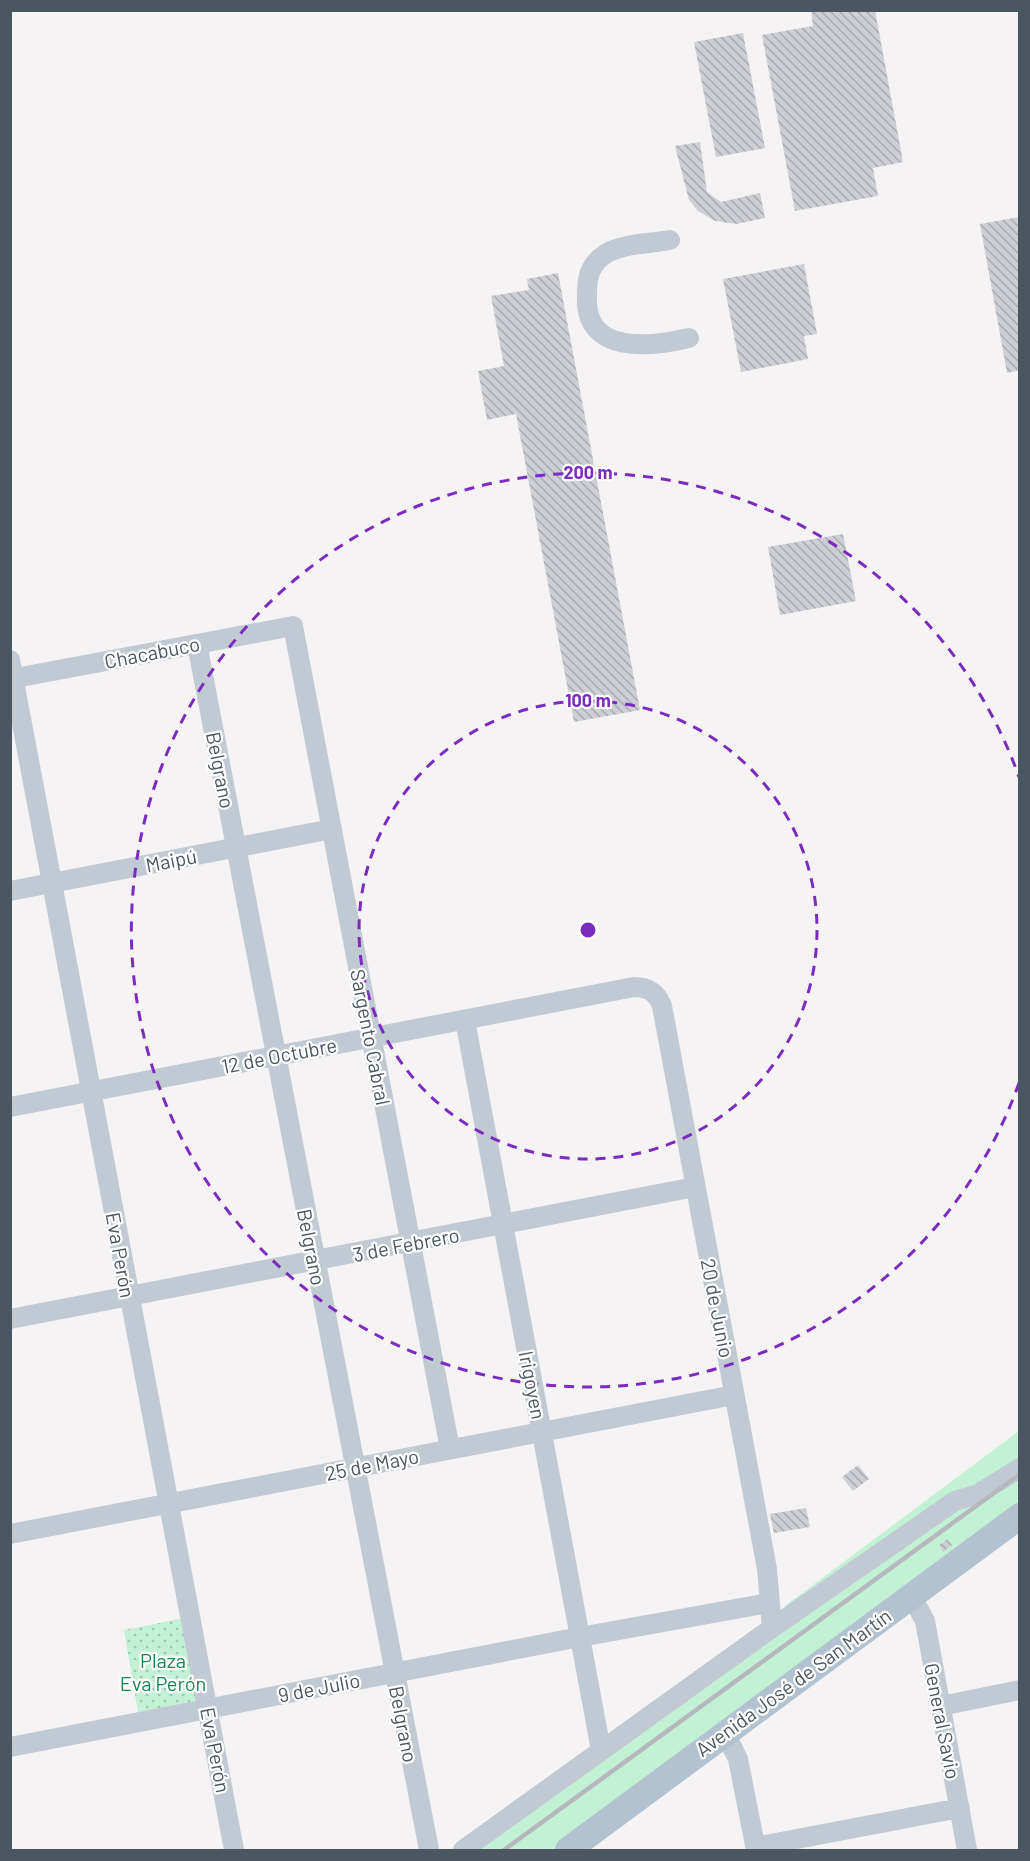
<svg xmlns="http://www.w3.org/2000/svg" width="1030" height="1861" font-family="Barlow,sans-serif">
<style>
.grass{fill:#c3f1d5}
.park{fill:url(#park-dots)}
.building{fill:url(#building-back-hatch)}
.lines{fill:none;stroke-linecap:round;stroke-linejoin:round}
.minor{stroke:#c1cad2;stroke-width:20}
.major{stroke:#b3c2d1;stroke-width:26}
.rail{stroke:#b5b8bd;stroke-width:4.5}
.ring{fill:none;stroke:#7b2cbf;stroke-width:3;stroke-dasharray:10 8}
.labels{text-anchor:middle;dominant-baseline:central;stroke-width:4.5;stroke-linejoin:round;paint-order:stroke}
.street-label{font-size:20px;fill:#4a5661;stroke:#fff}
.park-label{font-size:20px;fill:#17864f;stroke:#fff}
.centre{fill:#7b2cbf;stroke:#fff;stroke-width:3}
.ring-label{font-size:18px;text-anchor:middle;font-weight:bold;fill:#7b2cbf;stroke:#fff;stroke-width:4.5;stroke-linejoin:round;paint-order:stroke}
</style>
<defs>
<pattern id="park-dots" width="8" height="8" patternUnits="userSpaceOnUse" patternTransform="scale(1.5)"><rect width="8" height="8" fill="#c3f1d5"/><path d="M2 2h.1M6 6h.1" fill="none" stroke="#a0c6b0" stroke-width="1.8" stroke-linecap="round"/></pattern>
<pattern id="building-back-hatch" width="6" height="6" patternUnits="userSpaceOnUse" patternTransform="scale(1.5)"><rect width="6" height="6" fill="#cdcfd5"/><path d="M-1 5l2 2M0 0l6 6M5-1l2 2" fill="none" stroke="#a8abb0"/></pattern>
</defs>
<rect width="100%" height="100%" fill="#f5f3f3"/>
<!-- grass -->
<path class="grass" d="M1019,1431V1516L568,1850H463L772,1628L786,1605Z"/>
<!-- park -->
<path class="park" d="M184,1618L200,1701L138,1712L124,1630Z"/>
<!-- building -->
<path class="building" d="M811,10H875L903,162L873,168L878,196L795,211L762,35L813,26Z
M743,33L765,148L716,157L694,42Z
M700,142L707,192L721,202L760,193L765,218L736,224L715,221L698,211L689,200L675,146Z
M1020,217V370L1007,373L980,224Z
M804,264L817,334L804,336L808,359L741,372L723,279Z
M558,273L640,710L574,722L516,414L487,420L478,371L504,366L491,296L529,290L527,279Z
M843,534L856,601L780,615L768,547Z
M858,1465L869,1479L853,1491L842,1477Z
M806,1508L810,1527L774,1533L770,1514Z
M948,1539L952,1545L943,1552L939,1545Z"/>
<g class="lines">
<!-- minor -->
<path class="minor" d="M670,240C650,244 616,243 600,258C588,269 587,281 587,296C584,355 651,347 689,338
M197,644L429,1850
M10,660L234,1850
M10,679L293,626L450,1449
M10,891L332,829
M465,1020L601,1750
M10,1107L634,987C649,987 657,993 662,1006L767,1569L772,1628
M10,1319L695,1187
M10,1534L734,1395
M911,1595L925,1621L967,1850
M941,1706L1020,1690
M725,1733L738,1759L756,1850
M10,1747L580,1637L769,1603
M755,1847L960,1808
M463,1850L772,1628L955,1501L978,1494L1020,1468"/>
<!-- major -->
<path class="major" d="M568,1850L1020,1516"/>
<!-- rail -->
<path class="rail" d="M504,1850L1020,1474"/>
</g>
<!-- distance rings -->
<g class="ring">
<circle cx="588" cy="930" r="229"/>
<path d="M1019 1083A457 457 0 1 1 1019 777"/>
</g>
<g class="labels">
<!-- street labels -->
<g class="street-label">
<text transform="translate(152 652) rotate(-11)">Chacabuco</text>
<text transform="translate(221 770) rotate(79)">Belgrano</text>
<text transform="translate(171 860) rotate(-11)">Maipú</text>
<text transform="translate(371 1037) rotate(79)">Sargento Cabral</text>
<text transform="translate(279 1055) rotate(-11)">12 de Octubre</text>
<text transform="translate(406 1244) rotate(-11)">3 de Febrero</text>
<text transform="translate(312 1247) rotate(79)">Belgrano</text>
<text transform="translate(121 1255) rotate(80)">Eva Perón</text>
<text transform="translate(718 1308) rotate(79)">20 de Junio</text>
<text transform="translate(533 1385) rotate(79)">Irigoyen</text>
<text transform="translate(372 1464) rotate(-11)">25 de Mayo</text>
<text transform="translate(793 1682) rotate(-36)">Avenida José de San Martín</text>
<text transform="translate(319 1687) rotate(-11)">9 de Julio</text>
<text transform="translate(943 1721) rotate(79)">General Savio</text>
<text transform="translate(404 1724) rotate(79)">Belgrano</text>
<text transform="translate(216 1750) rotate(79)">Eva Perón</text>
</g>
<!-- park labels -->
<g class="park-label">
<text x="163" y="1660">Plaza<tspan x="163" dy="23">Eva Perón</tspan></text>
</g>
</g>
<circle cx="588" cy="930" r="9" class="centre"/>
<g class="ring-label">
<text x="588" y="479">200 m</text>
<text x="588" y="707">100 m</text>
</g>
<!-- border -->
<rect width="1030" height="1861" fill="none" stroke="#4a5661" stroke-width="24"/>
</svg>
